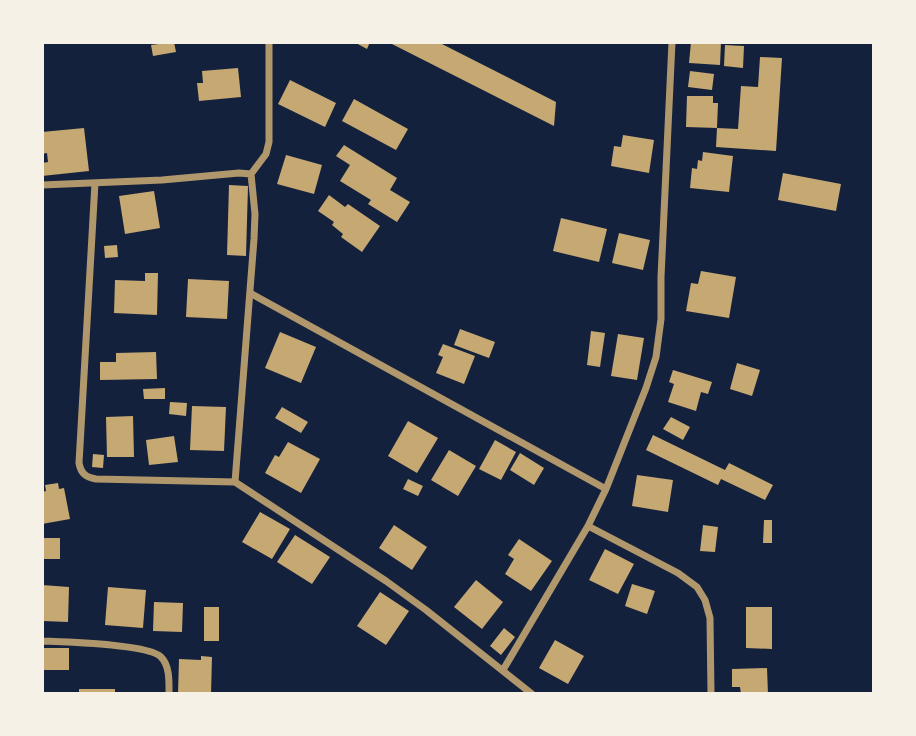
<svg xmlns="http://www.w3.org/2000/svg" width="916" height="736" font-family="'Open Sans',sans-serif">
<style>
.building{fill:#c6a872}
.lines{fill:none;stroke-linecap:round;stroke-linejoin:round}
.minor{stroke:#b1986c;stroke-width:7}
</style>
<rect width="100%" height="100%" fill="#14213d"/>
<!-- building -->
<path class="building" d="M174,42L176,52L153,56L151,45Z
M354,42H370L367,49Z
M388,42H438L556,102L554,126Z
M691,42H721L720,65L689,63Z
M725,45L744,46L743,68L724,66Z
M760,57L782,58L776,151L716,147L717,128L738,129L741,86L758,87Z
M238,68L241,97L199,101L197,83H203L202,71Z
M690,71L714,74L712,90L688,87Z
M290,80L336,103L325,127L278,104Z
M687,96H713V103H718L717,128L686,127Z
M354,99L408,129L396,150L342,121Z
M84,128L89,171L42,176V163L48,162L47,153L42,154V132Z
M623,135L654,140L649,173L611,166L614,146L621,147Z
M344,145L397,178L390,190L410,202L397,222L368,204L371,200L340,181L350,165L336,156Z
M703,152L733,156L729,192L690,188L692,168L697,169L698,160L702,161Z
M286,155L322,165L314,194L277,184Z
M783,173L841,184L836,211L778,200Z
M229,185L248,186L246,256L227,255Z
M154,191L160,228L125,234L119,196Z
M329,195L345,207L348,204L380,226L362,252L341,237L343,234L332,225L334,222L318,211Z
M561,218L607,229L599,262L553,251Z
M619,233L650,240L643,270L612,263Z
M117,245L118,257L105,258L104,246Z
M701,271L736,277L729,318L686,311L691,283L698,284Z
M145,273H158L157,315L114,313L115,280L145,281Z
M188,279L229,281L227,319L186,317Z
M460,329L495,342L489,358L454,345Z
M591,331L605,333L600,367L587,365Z
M280,332L316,347L301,383L265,368Z
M618,334L644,338L637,380L611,376Z
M443,344L475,356L464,384L436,373L443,357L438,355Z
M156,352L157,379L100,380V362H116V353Z
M737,363L760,370L752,396L730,389Z
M673,370L712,382L708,394L701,392L696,411L668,402L674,384L669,382Z
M165,388V399H144L143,389Z
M170,402L187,403L186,416L169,414Z
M192,406L226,407L224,451L190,450Z
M282,407L308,422L301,433L275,418Z
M133,416L134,457H107L106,417Z
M671,417L690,427L683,440L663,429Z
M408,421L438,438L417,473L388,456Z
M653,435L725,470L729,463L773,485L765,500L721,479L718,485L646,450Z
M174,436L178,462L149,465L146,440Z
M495,440L516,452L501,480L479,469Z
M288,442L320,459L301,493L265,473L275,455L279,457Z
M449,450L476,466L458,496L431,480Z
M520,453L544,468L534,485L510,470Z
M93,454L104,455L103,468L92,467Z
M637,475L673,480L668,512L632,506Z
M408,479L423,486L418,496L403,489Z
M58,483L59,489L64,488L70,519L42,524V492L46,491L45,485Z
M260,512L290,529L272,559L242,542Z
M764,520H772V543H763Z
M394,525L427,547L412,570L379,548Z
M703,525L718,527L715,552L700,551Z
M295,535L330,557L312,584L277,562Z
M42,538H60V559H42Z
M519,539L552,561L531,591L505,574L514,559L508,555Z
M605,549L634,564L618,594L589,580Z
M476,580L503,602L482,629L454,607Z
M632,584L655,591L647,614L625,606Z
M42,585L69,587L68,622L42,621Z
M108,587L146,590L143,628L105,625Z
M380,592L409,611L386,645L357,626Z
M154,602L183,603L182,632L153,631Z
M204,607H219V641H204Z
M746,607H772V649L746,648Z
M504,628L515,637L501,655L490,646Z
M555,640L584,656L568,684L539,668Z
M42,648H69V670H42Z
M201,656L212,657L211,694H178L179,659L201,660Z
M767,668L768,694H741L740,687H732V669Z
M79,689H115V694H79Z"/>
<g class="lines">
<!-- minor -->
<path class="minor" d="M269,42V142L266,154L251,174L255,214L254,239L235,482L386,581L426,610L532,694
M95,183L79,463C81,474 86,477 96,479L235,482
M42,185L162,180L239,173L251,174
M250,293L606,489
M588,526L678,573L697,587L705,600L710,618L711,694
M42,641C64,642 149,644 161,657C170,666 169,682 169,694
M503,670L588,526L606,489L646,388L656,357L661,319V277L672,42"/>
</g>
<!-- border -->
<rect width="916" height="736" fill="none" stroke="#f6f1e7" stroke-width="88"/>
</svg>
